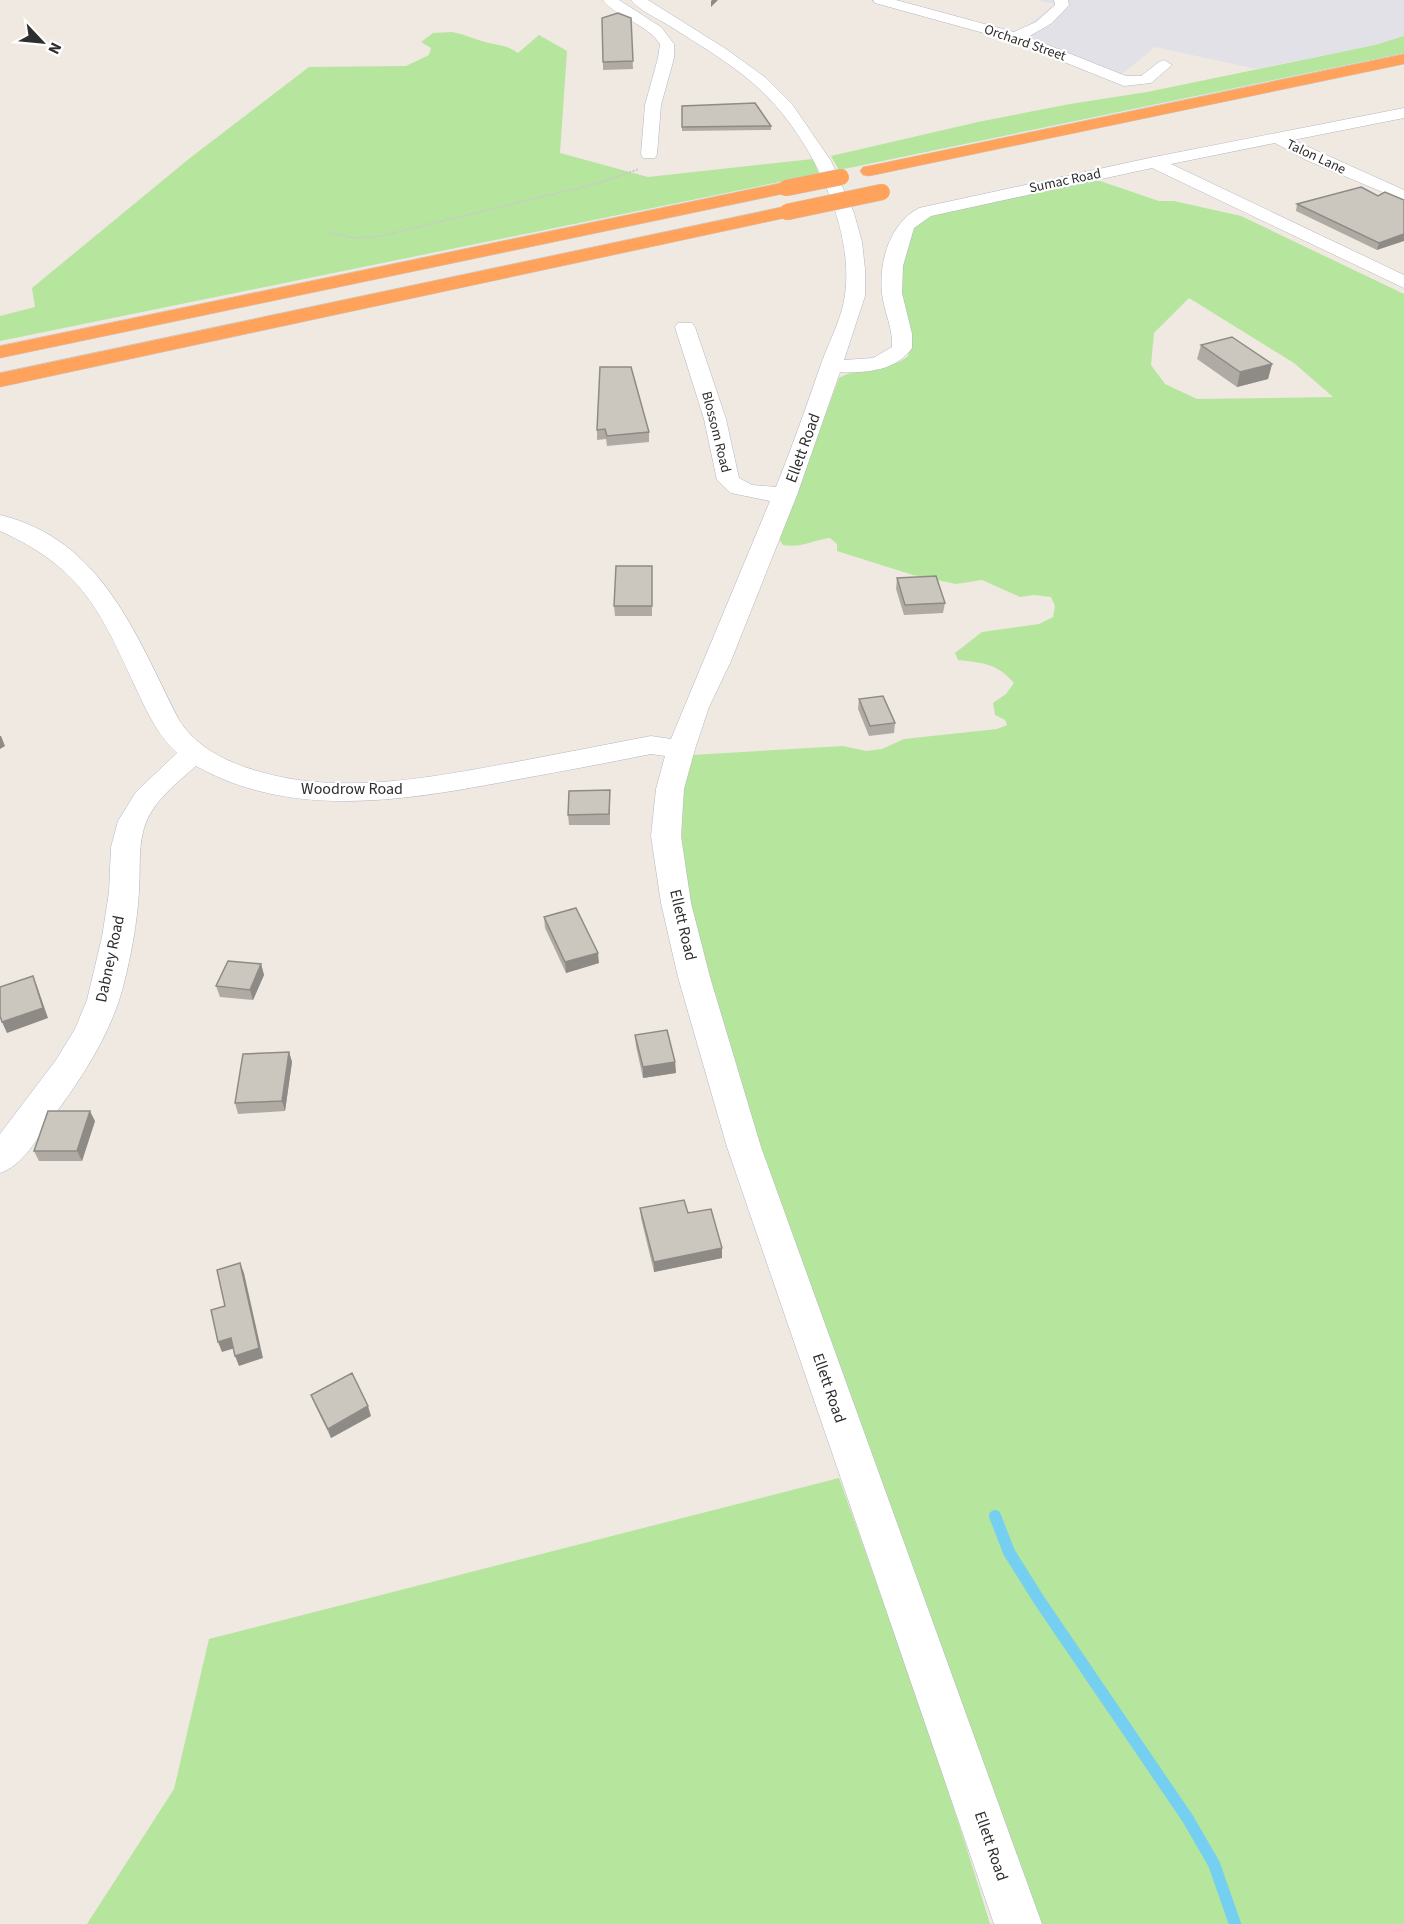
<svg xmlns="http://www.w3.org/2000/svg" width="1404" height="1924" font-family="'Source Sans 3',sans-serif">
<style>
.industrial{fill:#e3e1e8}
.green{fill:#b6e59e;fill-rule:evenodd}
.lines{fill:none;stroke-linecap:round;stroke-linejoin:round}
.stream{stroke:#75cff0;stroke-width:12}
.minor-casing{stroke:#b4b7c1;stroke-width:1}
.highway-casing{stroke:#c9c9c9;stroke-width:1}
.path{stroke:#c9c9c9;stroke-width:2;stroke-dasharray:2 1.5;stroke-linecap:butt}
.minor{fill:#fff;fill-rule:evenodd}
.highway{fill:#ffa35c;fill-rule:evenodd}
.highway-bridge-casing{stroke:#c9c9c9;stroke-width:17;stroke-linecap:butt}
.highway-bridge{stroke:#ffa35c;stroke-width:16}
.wall{fill:#afaba4}
.shaded-wall{fill:#8e8b86}
.building{fill:#cbc7bf;stroke:#8e8b86;stroke-width:1.5}
.labels{text-anchor:middle;dominant-baseline:central;stroke-width:4.5;stroke-linejoin:round;paint-order:stroke}
.far-street-label{font-size:14px;fill:#2e2e2e;stroke:#fff}
.street-label{font-size:16px;fill:#2e2e2e;stroke:#fff}
</style>
<rect width="100%" height="100%" fill="#efe9e1"/>
<!-- industrial -->
<path class="industrial" d="M1036,0H1404V36L1375,45L1257,69L1155,47L1121,75L1052,46L1017,34L1055,4Z"/>
<!-- green -->
<path class="green" d="M452,32C464,34 474,39 485,42C499,46 505,44 518,53L539,35L567,51L560,153L648,177L813,159L819,174L0,341V316L35,307L32,288L190,158L309,67L406,66L429,55L431,48L421,42L433,33Z
M1404,36V53L839,170L831,156L978,122L1070,104L1147,92L1375,45Z
M1094,179L1159,201H1174L1241,216L1404,294V1924H1039L744,1100L695,930L682,853V798L692,755L843,746L866,751L882,749L904,739L997,729L1007,725L1005,720L995,715L993,703L1006,694L1014,683C997,663 983,663 958,660L955,653L982,632L1039,624L1053,617L1055,606L1051,597L1034,595L1020,597L982,580L956,584L913,575L837,551V544L830,538C812,540 803,548 783,545L779,539L839,378C860,366 892,371 908,356C913,336 902,316 900,296C897,274 907,248 913,227L935,213ZM1189,298L1294,363L1333,397L1197,399L1165,384L1151,365L1154,333Z
M839,1478C892,1626 945,1774 990,1924H87L174,1789L209,1639Z"/>
<g class="lines">
<!-- stream -->
<path class="stream" d="M995,1516L1009,1552L1039,1600L1188,1819L1214,1864L1235,1924"/>
<defs>
<path id="minor" d="M603,0H619L661,27L674,44V58L661,105L657,154L655,158H643L641,154L645,105L658,58L660,44C646,23 618,19 603,0Z
M631,0H648L726,49L766,78L792,104L831,161L854,213L862,242L865,269V296L844,360L873,358L892,347C893,330 886,316 883,300C877,267 888,224 919,208L1154,157L1404,108V118L1293,140L1404,190V201L1306,160L1275,143L1171,164L1404,275V288L1152,168L931,216L914,228L903,266L902,293L912,334V348C896,371 866,373 840,372L797,495L731,661L709,707L695,749L684,789L681,836L691,903L710,977L761,1147L1042,1924H994L727,1147L678,977L661,903L651,836L656,789L665,756L651,754C602,764 552,773 503,782C401,801 291,819 196,766C178,782 157,798 147,820C137,843 141,868 139,892C137,924 131,956 123,987C110,1036 80,1081 49,1122C36,1140 22,1166 0,1173V1134L56,1060L75,1029L87,1000L102,937L109,892L111,847L118,821L136,792L177,753C156,734 145,707 133,682C99,607 78,566 0,531V515C103,540 136,636 179,720C194,744 219,758 245,767C332,798 427,778 516,762C561,753 606,745 651,736L671,739L770,501L731,493L717,480L704,419L675,327L678,323H692L695,327L726,419L739,478L752,485L776,487C792,447 807,405 821,364C829,342 842,318 845,295C855,224 807,130 755,85C729,62 698,44 668,25C657,18 640,11 631,0Z
M873,0H896L1014,32L1036,22L1055,5L1054,0H1068L1069,5L1052,23L1028,37L1126,76H1141L1159,62L1164,60L1172,65L1151,83L1124,86L1009,40L875,3Z"/>
<path id="highway" d="M1404,54V64L869,176L863,175L860,171L863,167L869,166Z
M786,182L792,184L795,188L792,192L0,358V346Z
M787,206L794,208L796,212L794,216L0,387V373Z"/>
</defs>
<!-- minor casing -->
<use href="#minor" class="minor-casing"/>
<!-- highway casing -->
<use href="#highway" class="highway-casing"/>
<!-- path -->
<path class="path" d="M330,233L356,238L381,236L599,183L639,169"/>
<!-- minor -->
<use href="#minor" class="minor"/>
<!-- highway -->
<use href="#highway" class="highway"/>
<defs>
<path id="highway-bridge" d="M786,188L841,177
M787,212L882,192"/>
</defs>
<!-- highway-bridge casing -->
<use href="#highway-bridge" class="highway-bridge-casing"/>
<!-- highway-bridge -->
<use href="#highway-bridge" class="highway-bridge"/>
</g>
<!-- wall -->
<path class="wall" d="M631,18L633,69L603,70V62Z
M682,106L771,126V130L682,131Z
M1378,196L1404,200L1377,250L1296,211L1297,204Z
M1201,345L1272,364L1268,379L1237,387L1197,359Z
M600,367L649,432V442L607,446L606,439L597,440V430Z
M652,576V616H615L614,606Z
M897,578L945,603L943,613L904,615L896,589Z
M859,699L895,723L894,733L869,736L858,709Z
M610,801V825H569L568,815Z
M544,917L599,963L566,973L545,928Z
M261,964L264,975L253,1000L220,997L216,986Z
M635,1035L675,1062L676,1073L643,1078L636,1046Z
M289,1052L292,1062L285,1111L238,1114L235,1103Z
M95,1121L82,1161H39L34,1151Z
M640,1208L688,1213L722,1248V1258L654,1272L641,1218Z
M311,1395L371,1416L331,1438L315,1405Z"/>
<!-- shaded-wall -->
<path class="shaded-wall" d="M712,0H718L711,7V1Z
M1404,234V241L1377,250L1379,243Z
M1272,364L1268,379L1237,387L1240,372Z
M0,736H1L5,746L0,749Z
M598,953L599,963L566,973L565,962Z
M261,964L264,975L253,1000L250,990Z
M33,976L37,986L48,1018L7,1033L2,1022Z
M289,1052L292,1062L285,1111L282,1101Z
M675,1062L676,1073L643,1078V1067Z
M90,1111L95,1121L82,1161L77,1151Z
M722,1248V1258L654,1272V1262Z
M240,1263L244,1273L263,1358L239,1366L235,1356Z
M231,1338L235,1348L222,1352L218,1342Z
M368,1406L371,1416L331,1438L328,1429Z"/>
<!-- building -->
<path class="building" d="M618,13L631,18L633,61L603,62L602,18Z
M755,103L771,126L682,127V106Z
M1361,187L1378,196L1385,192L1404,200V234L1379,243L1297,204Z
M1232,337L1272,364L1240,372L1201,345Z
M600,367H631L649,432L607,436L605,429L597,430Z
M616,566H652V606H614Z
M936,576L945,603L905,605L897,578Z
M883,696L895,723L870,726L859,699Z
M610,790L609,814L568,815L569,791Z
M576,908L598,953L565,962L544,917Z
M228,961L261,964L250,990L216,986Z
M33,976L43,1008L2,1022L0,1016V987Z
M667,1030L675,1062L643,1067L635,1035Z
M289,1052L282,1101L235,1103L243,1054Z
M48,1111H90L77,1151H34Z
M684,1200L688,1213L711,1209L722,1248L654,1262L640,1208Z
M240,1263L259,1348L235,1356L231,1338L218,1342L211,1310L225,1306L217,1270Z
M352,1373L368,1406L328,1429L311,1395Z"/>
<g class="labels">
<!-- far-street labels -->
<g class="far-street-label">
<text transform="translate(1025 43) rotate(19)">Orchard Street</text>
<text transform="translate(1316 157) rotate(25)">Talon Lane</text>
<text transform="translate(1065 181) rotate(-12)">Sumac Road</text>
<text transform="translate(716 432) rotate(76)">Blossom Road</text>
</g>
<!-- street labels -->
<g class="street-label">
<text transform="translate(803 448) rotate(-70)">Ellett Road</text>
<text x="352" y="789">Woodrow Road</text>
<text transform="translate(683 925) rotate(77)">Ellett Road</text>
<text transform="translate(110 959) rotate(-78)">Dabney Road</text>
<text transform="translate(829 1388) rotate(71)">Ellett Road</text>
<text transform="translate(991 1846) rotate(71)">Ellett Road</text>
</g>
</g>
<!-- north arrow -->
<g transform="translate(42 42) rotate(116)" stroke="#ffffff" stroke-width="4.5" paint-order="stroke">
<path d="M0-4.5L10 22L0 15L-10 22Z" fill="#2e2e2e"/>
<text y="-9" font-size="16" font-weight="bold" text-anchor="middle" fill="#2e2e2e">N</text>
</g>
</svg>
